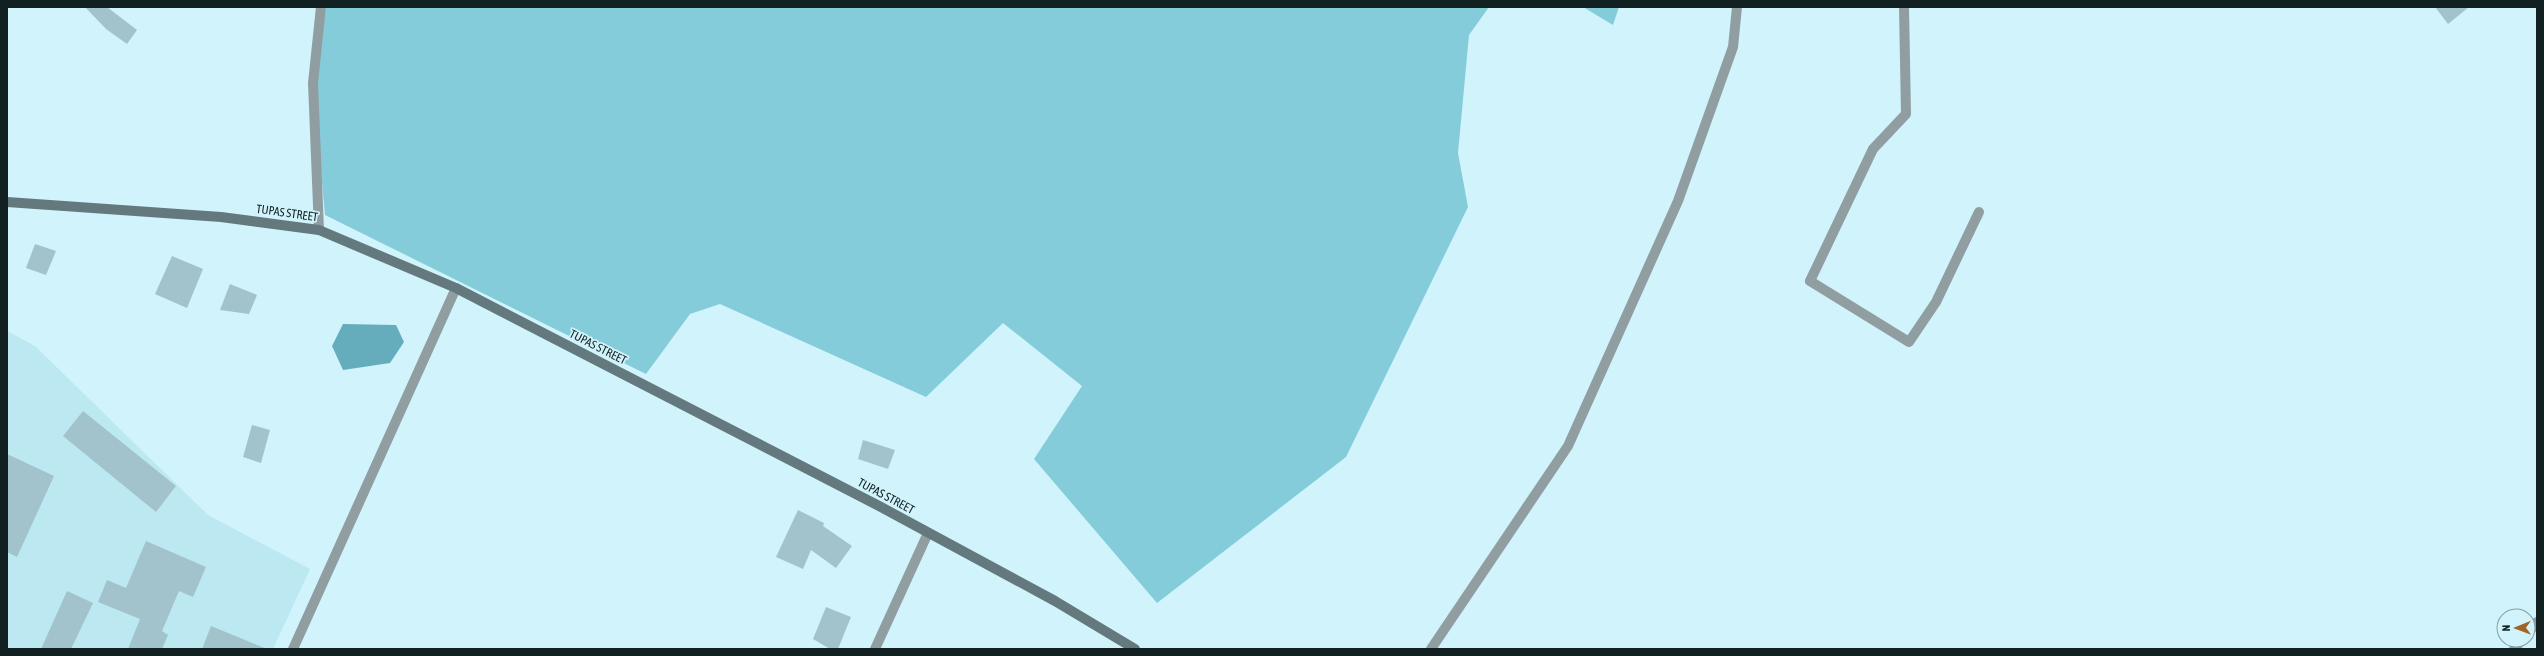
<svg xmlns="http://www.w3.org/2000/svg" width="2544" height="656" font-family="'Asap Condensed',sans-serif">
<style>
.built{fill:#bce8f2}
.green{fill:#85ccdb}
.water{fill:#65adbc}
.building{fill:#a2c3cb}
.lines{fill:none;stroke-linecap:round;stroke-linejoin:round}
.street{stroke:#909ea2;stroke-width:10}
.secondary{stroke:#64797e;stroke-width:10}
.labels{text-anchor:middle;dominant-baseline:central;stroke-width:3.5;stroke-linejoin:round;paint-order:stroke}
.street-label{font-size:12px;fill:#132022;stroke:#d1f3fb}
</style>
<rect width="100%" height="100%" fill="#d1f3fb"/>
<!-- built -->
<path class="built" d="M7,331L35,346L208,515L310,569L273,649H7Z"/>
<!-- green -->
<path class="green" d="M326,7H1489L1469,35L1458,153L1468,207L1346,457L1157,603L1034,459L1082,386L1003,323L926,397L720,304L690,314L646,374L325,215L314,96Z
M1583,7H1619L1613,25Z"/>
<!-- water -->
<path class="water" d="M343,324L396,325L404,342L390,363L343,370L332,346Z"/>
<!-- building -->
<path class="building" d="M85,7H107L137,30L127,44L106,29Z
M2435,7H2469L2448,24Z
M35,244L56,251L46,275L26,268Z
M172,256L203,269L187,308L155,294Z
M230,284L257,295L249,314L220,310Z
M83,411L176,486L156,512L63,436Z
M252,425L270,430L261,463L243,457Z
M863,440L895,450L888,469L858,459Z
M7,454L54,476L17,557L7,552Z
M798,510L824,523L823,526L852,546L836,568L811,550L803,569L776,557Z
M146,541L206,567L193,597L179,591L162,631L168,635L162,649H128L140,619L98,602L107,580L126,588Z
M67,591L93,603L71,649H41Z
M826,607L851,617L838,649H830L813,639Z
M211,626L267,649H202Z"/>
<g class="lines">
<!-- street -->
<path class="street" d="M1904,7L1906,114L1873,149L1810,281L1909,342L1936,302L1979,212
M319,230L313,83L321,7
M2528,633L2537,622
M293,649L456,288
M875,649L928,533
M1431,649L1568,446L1678,201L1733,47L1737,7
M2514,649L2522,640"/>
<!-- secondary -->
<path class="secondary" d="M7,202L221,217L319,230L456,288L881,507L1055,601L1135,649"/>
</g>
<g class="labels">
<!-- street labels -->
<g class="street-label">
<text transform="translate(287 213) rotate(8)">TUPAS STREET</text>
<text transform="translate(598 347) rotate(27)">TUPAS STREET</text>
<text transform="translate(886 496) rotate(28)">TUPAS STREET</text>
</g>
</g>
<!-- border -->
<rect width="2544" height="656" fill="none" stroke="#132022" stroke-width="16"/>
<!-- north arrow -->
<g transform="translate(2516 628) rotate(269)"><circle r="19" fill="#d1f3fb" stroke="#859fa4"/>
<path d="M0-3L7 15L0 10L-7 15Z" fill="#a06426"/>
<text y="-6" font-size="11" font-weight="bold" text-anchor="middle" fill="#132022">N</text>
</g>
</svg>
